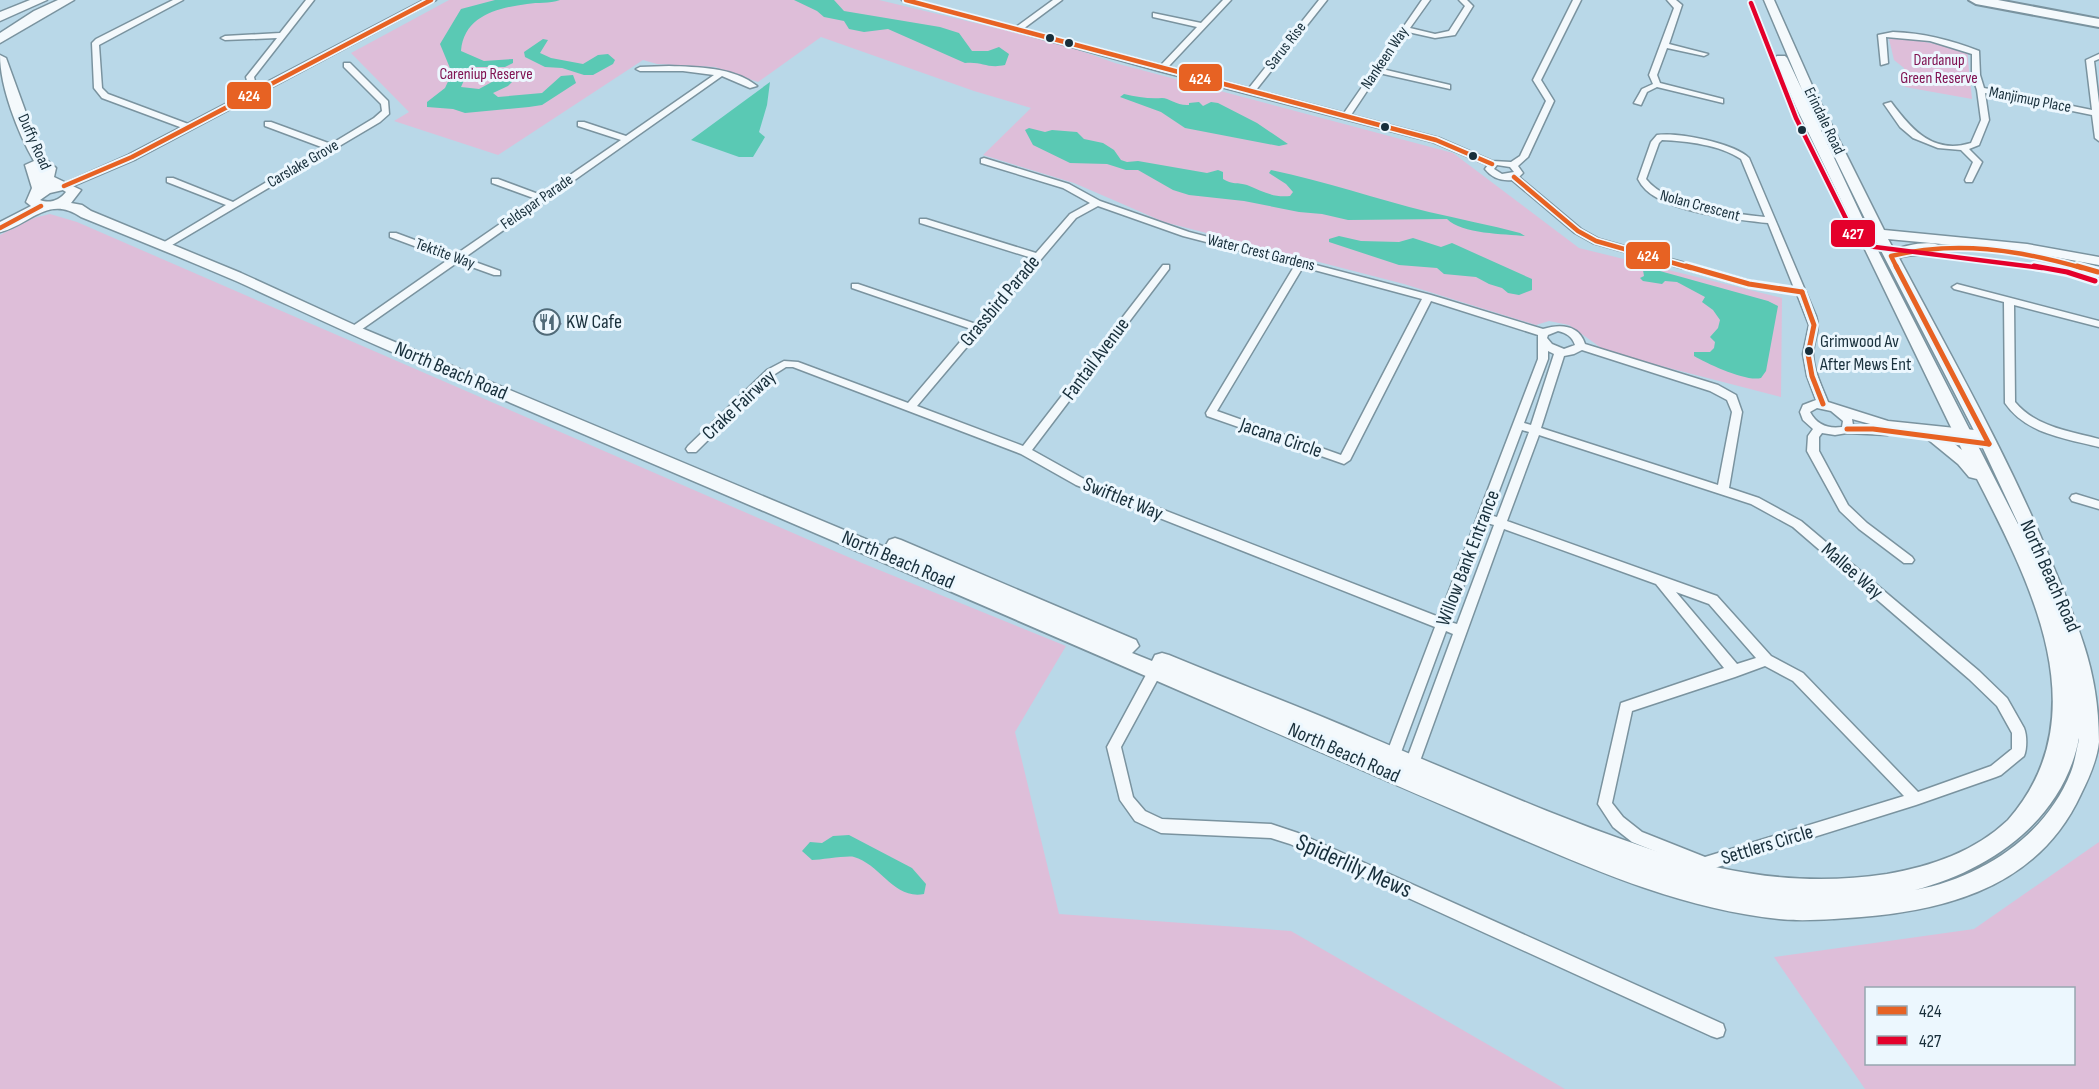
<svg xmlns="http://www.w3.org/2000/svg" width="2099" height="1089" font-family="'Sofia Sans Condensed',sans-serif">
<rect width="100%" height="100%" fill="#b9d8e8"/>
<g fill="#debed9" fill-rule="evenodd">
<path d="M449 0H879L1055 42 1115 63 1453 153 1579 248 1782 298 1781 397 1607 352 1569 325 1549 321 1536 325 1404 284 1164 222 1074 183 983 155 1031 108 974 91 821 37 758 82 715 67 657 64 643 60 498 155 394 121 409 112 351 53Z"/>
<path d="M1899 37 1967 50 1972 99 1905 87 1904 68 1894 60 1889 39Z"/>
<path d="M50 214 77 222 862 563 1066 646 1015 732 1059 914 1291 931 1565 1089H0V235L34 218Z"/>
<path d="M2099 842V1089H1865L1774 957 1974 929ZM1866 988H2074V1064H1866Z"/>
</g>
<g fill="#5ac9b4">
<path d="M495 0H560C549 4 538 2 527 4 497 8 464 16 461 51L484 61 513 59V63L505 67H470L461 87 479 89 503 76 516 78 508 86 493 93 498 97 542 93 561 76 573 75 576 83 542 105 529 107 465 113 453 109 427 107V102L445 88 452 73 440 44 461 9Z"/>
<path d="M794 0H834L844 11 940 27 959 33 972 51H988L999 47 1009 54 1005 65C987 69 982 61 965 63L888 29 864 32 849 29 844 21 824 17 817 11Z"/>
<path d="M543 39 548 40 540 53 551 58 583 64 598 55 608 54 615 60 613 64 593 75H584L562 68 545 67 525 57 524 52Z"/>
<path d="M770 82 767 105 759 132 765 137 753 157H739L691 140Z"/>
<path d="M1124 94C1137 97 1149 99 1162 98 1169 98 1177 106 1189 105V103L1199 102 1203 106 1211 102 1218 103 1257 123 1288 144 1279 146 1185 128 1161 112 1120 97Z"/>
<path d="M1029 128 1045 132 1052 130 1077 132 1084 139 1103 143 1114 150 1121 160 1127 162 1138 161 1207 173 1218 170 1223 172V179C1232 185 1238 182 1247 185 1262 191 1273 198 1290 196L1293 192 1286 184 1269 173 1271 170C1325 181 1376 199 1429 212 1459 219 1490 225 1520 233L1525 236C1504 234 1462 234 1447 219L1348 220 1322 214 1299 212 1244 201 1189 195 1173 190 1138 170H1126L1107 164 1070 163 1033 145 1025 130Z"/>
<path d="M1339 236 1361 241 1399 242 1413 238 1441 247 1452 243 1532 279V290L1519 295 1508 293 1502 288 1489 284 1476 277 1444 274 1437 268 1399 265 1329 242V239Z"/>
<path d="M1631 263 1768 301 1778 306 1766 371 1761 378C1746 382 1708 364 1694 356V352H1710L1714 348 1715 342 1710 337 1718 328 1720 320 1713 310 1702 302 1705 297 1677 282 1665 281 1662 284 1643 281 1640 278 1644 276 1643 270 1626 265Z"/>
<path d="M849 835 912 868 926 884 924 894C894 900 880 864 854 857 848 855 821 860 812 860L802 851 810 842 822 843 833 836Z"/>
</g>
<path fill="#8188a4" d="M551 313 562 324 544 333 532 321Z"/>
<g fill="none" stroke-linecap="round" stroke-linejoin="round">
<g stroke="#7a939f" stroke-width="3">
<g id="minor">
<path d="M173 0H183L99 45 102 88 108 94 191 125V129L188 130 102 98 94 88 92 43 96 39Z"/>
<path d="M306 0H314L254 77 256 85 263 89 259 91 249 88 246 77 277 38 225 40 221 38 225 36 280 33Z"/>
<path d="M902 0H914L1016 27 1053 0H1062L1023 29 1161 65 1197 27 1153 17V13L1201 23 1223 0H1231L1168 67 1249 88 1319 0H1327L1256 90 1344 113 1422 0H1430L1410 28 1435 34 1449 31 1465 6 1459 0H1467L1473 6 1455 35 1435 38 1408 32 1382 69 1450 85V89L1379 73 1351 115 1439 138 1492 161 1511 162 1520 156 1546 101 1533 80 1573 0H1581L1541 80 1554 101 1528 157 1518 166 1523 173 1519 177 1581 229 1599 239 1750 281 1794 288 1768 223C1737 220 1669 212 1646 190 1643 187 1640 183 1638 179L1651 142 1657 135C1678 132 1734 143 1749 158L1816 316C1821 331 1813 340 1813 355 1814 371 1822 387 1828 402L1888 421 1984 431 1990 435 1984 439 1891 429V434L1887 435 1847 433 1835 435 1822 433 1819 437V451L1848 505 1867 523 1912 557 1914 560 1912 563H1904L1859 529 1840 511 1807 451 1808 436 1813 429 1803 420 1800 412 1803 405 1816 400 1807 376 1803 354 1809 325 1797 294 1749 287 1593 243 1575 233 1512 180C1501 181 1492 178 1485 169L1488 165 1433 142 1159 71ZM1662 140C1687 141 1720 145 1741 159L1765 217C1731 213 1669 208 1646 179L1659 143ZM1497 165 1510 167 1514 172 1502 174 1494 169ZM1817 408 1831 411 1843 421 1842 427C1828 429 1817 425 1810 412ZM1852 419 1881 427 1853 425Z"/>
<path d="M1667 0H1676L1682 5 1669 44 1708 54 1704 56 1667 48 1657 75 1660 83 1723 99V103L1657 87 1647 92 1641 105 1634 103 1642 89 1653 84 1649 75 1674 8Z"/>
<path d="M1893 32C1923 33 1951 40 1979 51L1980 75 1984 88 2092 110 2086 60 2099 54V59L2094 61 2099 103V141L2095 138 2092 115 1985 93 1989 120 1979 145 1969 149 1982 162 1972 182H1966L1965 180 1973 162 1961 150 1938 148 1913 138 1900 127 1884 104 1891 102C1911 129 1933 155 1971 143L1981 120 1977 90 1972 75V54L1930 41 1886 37 1888 63 1881 65 1878 35Z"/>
<path d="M344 63H350L388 101 389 114 380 122 167 248H161V244L226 205 167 182V178H173L233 202 324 148 265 126V122H271L331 144 374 118 382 111 381 104 344 67Z"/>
<path d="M669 66C697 67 734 67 757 86L750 88 722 76 464 258 500 271V275H494L458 262 358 332H350V328L449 259 390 237V233H396L455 255 536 199 492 183V179H498L541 195 621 140 578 126V122H584L626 136 714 75 683 71H640L636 69 640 67Z"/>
<path d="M984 158 1069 184 1100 201 1189 232 1431 295 1543 329C1559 324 1579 324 1585 344L1718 385 1736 395 1742 412 1729 488 1759 498 1801 521 1979 671 2007 698 2024 728C2027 735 2027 749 2024 756L2001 775 1996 777 1916 805 1705 871 1632 842 1613 827 1598 804 1621 703 1724 668 1656 584 1504 529 1416 772 1414 776 1409 778 1404 776 1402 772 1453 634 1446 631 1397 763 1395 767 1390 769 1385 767 1383 763 1435 627 1076 485 1021 454 793 367H786L775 374 696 452H688L686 449 688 446 767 370 784 361 798 362 908 403 971 329 852 288V284H858L976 324 1032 258 920 223V219H926L1036 253 1070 214 1090 203 1063 188 981 163V159ZM1098 206 1183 236 1295 265 1206 413 1207 416 1344 464 1350 460 1431 301 1538 335V359L1439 617 1084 479 1032 450 1169 269V265H1163L1023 446 917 406 1076 218ZM1303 267 1422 299 1341 455 1217 411ZM1558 331C1566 333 1572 336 1575 345L1564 349 1552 344 1547 338 1548 335ZM1582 350 1710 391 1727 400 1732 412 1718 485 1541 428 1564 356 1574 354ZM1548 351 1554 354 1531 425 1524 423 1548 359ZM1522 430 1529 432 1497 517 1490 515ZM1539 435 1751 504 1793 527 1969 679 1997 706 2012 733V749L1991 766 1918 792 1803 673 1771 656 1717 596 1507 521ZM1487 523 1494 525 1457 624 1450 622ZM1676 592 1709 604 1756 658 1737 664ZM1765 666 1793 681 1904 796 1705 857 1642 832 1623 817 1612 803 1632 711 1735 677Z"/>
<path d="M1957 284 2099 321V327L2014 305 2015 402C2036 427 2069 431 2099 439V447C2065 438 2026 434 2005 403L2004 302 1954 289 1952 287Z"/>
<path d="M2076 494 2099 501V509L2072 501 2070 498 2072 495Z"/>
<path d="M1159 659 1164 660 1166 664 1121 747 1133 797 1145 811 1162 819 1271 824 1298 833 1723 1024 1725 1030 1723 1036 1717 1038 1711 1036 1290 844 1271 838 1161 833 1135 821 1120 800 1107 747 1154 660Z"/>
</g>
</g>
<g stroke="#7a939f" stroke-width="3">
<path id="tertiary" d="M424 0H436L136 159 68 188 64 189 58 186 128 155Z"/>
</g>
<g stroke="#7a939f" stroke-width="3">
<path id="secondary" d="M1764 0H1774L1815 92 1884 230 2027 244 2099 257V265L2027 252 1888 239 1894 250C1906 245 1934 239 1943 248 1933 257 1912 253 1899 258 1951 356 2007 454 2049 556 2076 622 2099 667 2099 742 2097 760 2089 778 2081 794 2035 894 1933 914 1834 919 1815 920 1798 921 1779 919 1675 908 1583 865 1489 825 1390 783 1292 740 1194 697 930 582 666 469 401 356 345 332 291 306 236 281 185 259 133 238 81 217 48 194 30 225 0 232V222L31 206 26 202 32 188 25 165 34 161C18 133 0 87 0 55L6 58 38 146 44 158 56 168 54 177 81 190 71 203 82 205 91 211 241 273 359 327 887 548 886 545 889 540 895 538 901 540 1136 640 1139 646 1132 653 1152 661 1155 655 1162 653 1169 655C1236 683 1304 708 1370 737 1429 762 1488 787 1547 811 1661 856 1763 893 1887 874 1932 866 1974 852 2008 820 2099 716 2032 586 1977 479L1969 477 1958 464 1925 437 1927 433C1940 429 1952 442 1962 450L1797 109 1775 58 1777 56H1785L1787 58 1868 230 1870 229 1803 92ZM63 190 66 192C60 200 50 204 40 200L50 193ZM1871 237H1874L1981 444 2024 536ZM2079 738V740C2076 751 2075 762 2071 772 2046 836 1981 878 1915 890 1991 870 2063 820 2079 738Z"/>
</g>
<g stroke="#7a939f" stroke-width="3">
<g id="trunk">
<path d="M30 0H47L0 21V12Z"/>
<path d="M58 0H74L0 43V33L34 11Z"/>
</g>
</g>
<g stroke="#7a939f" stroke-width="4">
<path id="motorway" d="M1969 0H1998L2099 19V27L1976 4Z"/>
</g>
<use href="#minor" fill="#f4f9fc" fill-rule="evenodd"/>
<use href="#tertiary" fill="#f4f9fc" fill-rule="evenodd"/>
<use href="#secondary" fill="#f4f9fc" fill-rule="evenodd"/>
<use href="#trunk" fill="#f4f9fc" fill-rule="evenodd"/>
<use href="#motorway" fill="#f4f9fc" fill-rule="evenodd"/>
<g stroke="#ecf7fe" stroke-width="8">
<g id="bus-1-far1">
<path d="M906 0 1436 140 1492 164"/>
<path d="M1514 177 1578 231 1596 241 1691 268"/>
<path d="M64 186 132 157 431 0"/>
<path d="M0 228 41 206"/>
<path d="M1897 268 1891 256C1956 240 2019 250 2082 268"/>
</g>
</g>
<g stroke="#ecf7fe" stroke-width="10">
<g id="bus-1">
<path d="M1686 266 1749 284 1802 292"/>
<path d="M1896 266 1989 444"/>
<path d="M2077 266 2098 272"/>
<path d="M1802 292 1814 325 1808 354 1812 376 1823 404"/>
<path d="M1847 429H1873L1989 444"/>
</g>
</g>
<g stroke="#ecf7fe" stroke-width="8">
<path id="bus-2-far1" d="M1751 3 1796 118 1859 245 2042 268"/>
</g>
<g stroke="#ecf7fe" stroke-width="10">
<path id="bus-2" d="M2034 266 2067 272 2095 281"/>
</g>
<use href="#bus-1-far1" stroke="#e76223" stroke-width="4.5"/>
<use href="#bus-1" stroke="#e76223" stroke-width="5"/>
<use href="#bus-2-far1" stroke="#e4002b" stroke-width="4.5"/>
<use href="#bus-2" stroke="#e4002b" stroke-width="5"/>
</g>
<defs>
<g id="restaurant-ring" transform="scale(1.35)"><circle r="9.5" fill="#ecf7fe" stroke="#506a78" stroke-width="1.5"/><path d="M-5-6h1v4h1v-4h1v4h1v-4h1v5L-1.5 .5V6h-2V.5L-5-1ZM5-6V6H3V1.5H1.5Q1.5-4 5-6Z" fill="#506a78"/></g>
</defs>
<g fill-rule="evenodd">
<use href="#restaurant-ring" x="547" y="322"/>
</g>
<g fill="#182f3b" stroke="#ecf7fe" stroke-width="2">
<circle cx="1050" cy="38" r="5"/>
<circle cx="1069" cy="43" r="5"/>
<circle cx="1385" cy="127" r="5"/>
<circle cx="1802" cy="130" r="5"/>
<circle cx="1473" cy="156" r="5"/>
<circle cx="1809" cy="351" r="5"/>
</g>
<g text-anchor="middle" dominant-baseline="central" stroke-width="6" stroke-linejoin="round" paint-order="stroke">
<g font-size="16" fill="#182f3b" stroke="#ecf7fe">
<text transform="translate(1286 46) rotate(-52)">Sarus Rise</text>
<text transform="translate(1385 58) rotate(-56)">Nankeen Way</text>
<text transform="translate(2030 100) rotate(11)">Manjimup Place</text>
<text transform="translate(1824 121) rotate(64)">Erindale Road</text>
<text transform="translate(34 142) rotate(66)">Duffy Road</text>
<text transform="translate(303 164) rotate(-30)">Carslake Grove</text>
<text transform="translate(537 202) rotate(-35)">Feldspar Parade</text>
<text transform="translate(1700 206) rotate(15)">Nolan Crescent</text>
<text transform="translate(1261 253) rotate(14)">Water Crest Gardens</text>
<text transform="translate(445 254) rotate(20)">Tektite Way</text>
</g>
<g font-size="16" fill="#811352" stroke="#ecf7fe">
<text x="1939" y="60">Dardanup<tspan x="1939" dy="18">Green Reserve</tspan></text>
<text x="486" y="74">Careniup Reserve</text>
</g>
<g font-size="18" fill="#182f3b" stroke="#ecf7fe" text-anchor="start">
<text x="1820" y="341">Grimwood Av<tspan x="1820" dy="23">After Mews Ent</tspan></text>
</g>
<g font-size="20" fill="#182f3b" stroke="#ecf7fe">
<text transform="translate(1000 301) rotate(-50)">Grassbird Parade</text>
<text transform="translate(1096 359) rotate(-53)">Fantail Avenue</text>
<text transform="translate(451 371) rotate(23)">North Beach Road</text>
<text transform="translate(739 405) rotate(-43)">Crake Fairway</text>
<text transform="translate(1281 438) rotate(19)">Jacana Circle</text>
<text transform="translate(1123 499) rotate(22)">Swiftlet Way</text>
<text transform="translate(1468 558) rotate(-69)">Willow Bank Entrance</text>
<text transform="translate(898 560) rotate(23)">North Beach Road</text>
<text transform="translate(1852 571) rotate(41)">Mallee Way</text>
<text transform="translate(2050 576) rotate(66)">North Beach Road</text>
<text transform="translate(1344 753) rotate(24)">North Beach Road</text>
<text transform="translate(1767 845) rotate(-17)">Settlers Circle</text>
</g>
<g font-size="20" fill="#182f3b" stroke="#ecf7fe" text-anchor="start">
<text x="566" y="322">KW Cafe</text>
</g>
<g font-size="24" fill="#182f3b" stroke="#ecf7fe">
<text transform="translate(1354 866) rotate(24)">Spiderlily Mews</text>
</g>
</g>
<g stroke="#ecf7fe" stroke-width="2">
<rect x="1178" y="63" width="45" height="29" rx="6" fill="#e76223"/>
<rect x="226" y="81" width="46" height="29" rx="6" fill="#e76223"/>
<rect x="1830" y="219" width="46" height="29" rx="6" fill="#e4002b"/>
<rect x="1625" y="241" width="46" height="29" rx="6" fill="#e76223"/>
</g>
<g font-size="16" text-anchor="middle" font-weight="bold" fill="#fff">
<text x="1200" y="84">424</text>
<text x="249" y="101">424</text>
<text x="1853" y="239">427</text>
<text x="1648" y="261">424</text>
</g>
<rect x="1865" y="987" width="210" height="78" fill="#ecf7fe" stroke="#97a7b0" stroke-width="1.5"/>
<rect x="1877" y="1006" width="30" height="9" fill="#e76223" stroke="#97a7b0" stroke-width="1.5"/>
<text x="1919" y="1017" font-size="18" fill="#182f3b">424</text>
<rect x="1877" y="1036" width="30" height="9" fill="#e4002b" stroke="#97a7b0" stroke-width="1.5"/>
<text x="1919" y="1047" font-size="18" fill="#182f3b">427</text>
</svg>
